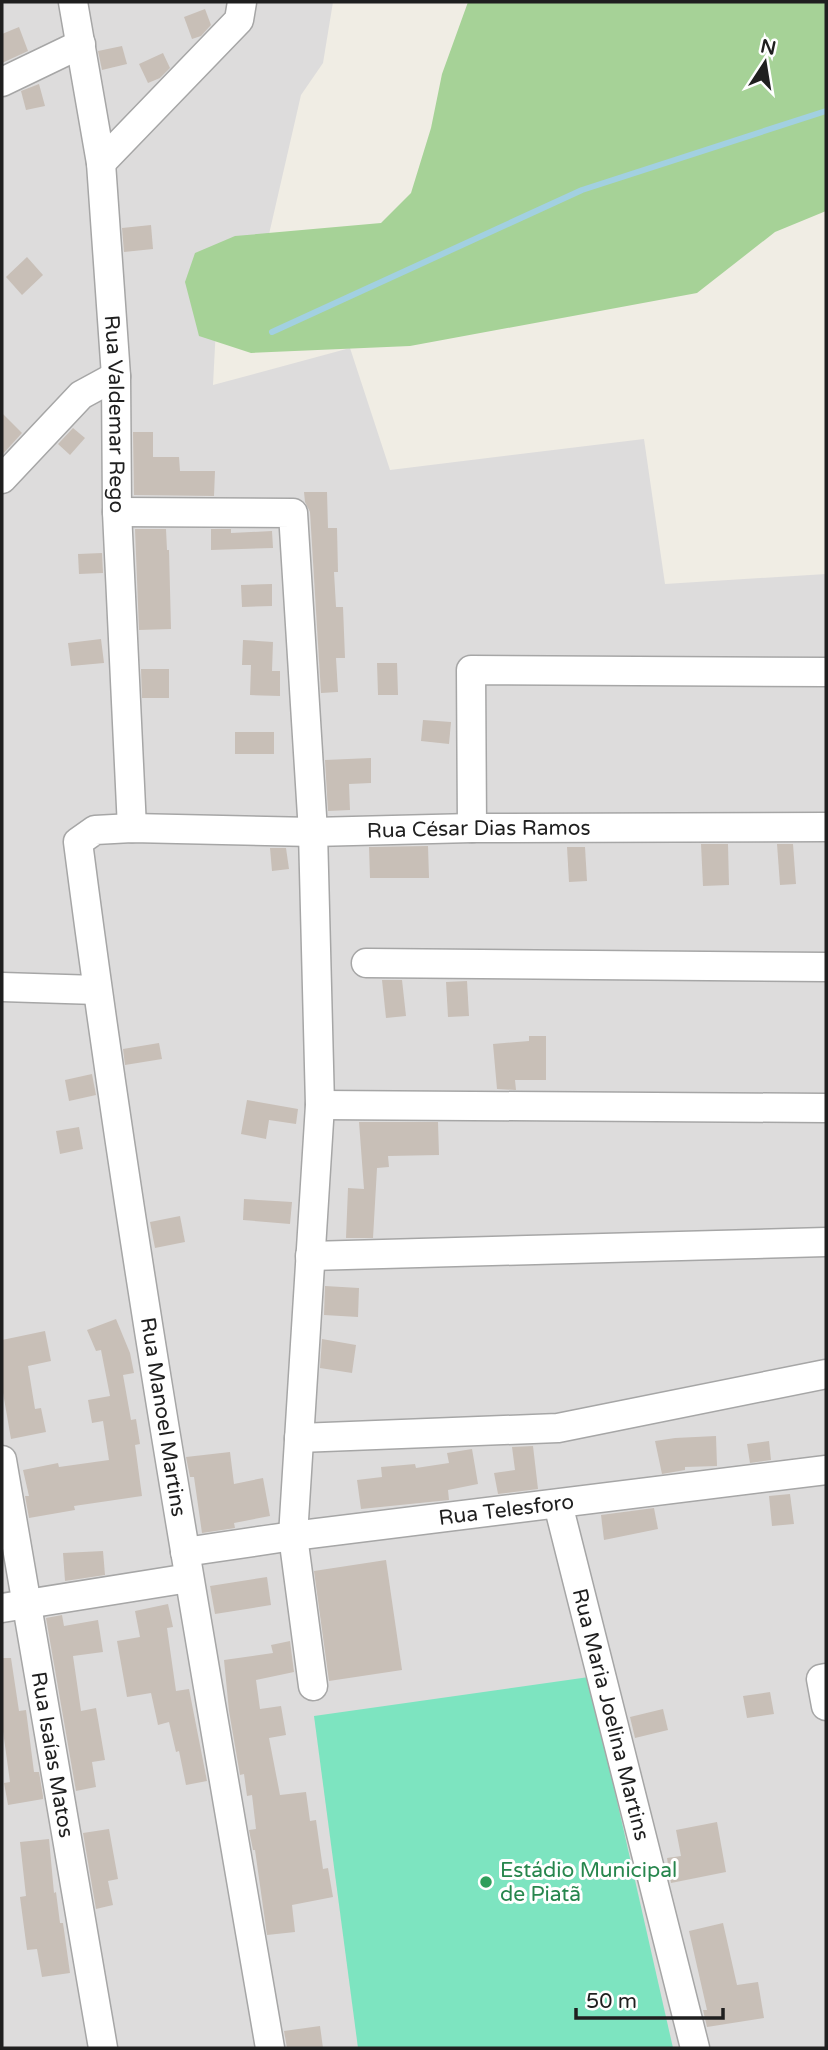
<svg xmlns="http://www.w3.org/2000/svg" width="828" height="2050" font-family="'Varela Round',sans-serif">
<rect width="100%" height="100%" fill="#f0ede4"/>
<path fill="#dddcdc" d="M2 2H333L323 63 301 95 264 256 218 289 213 385 350 348 390 470 644 439 665 584 826 574V2048H2Z"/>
<path fill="#a6d297" d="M468 2H826V211L775 232 697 293 410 346 251 353 199 336 185 282 195 253 235 236 381 223 411 193 431 128 442 74Z"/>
<path fill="#7de4c0" d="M589 1677 673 2048H358L314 1716Z"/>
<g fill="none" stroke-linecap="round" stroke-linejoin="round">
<path stroke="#a2d0e1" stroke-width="6" d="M272 332 582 190 826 111"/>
</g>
<g fill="#c8bfb7">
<path d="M205 9 211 25 201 36 192 39 184 17Z"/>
<path d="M19 27 28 51 2 63V34Z"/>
<path d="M122 46 127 64 102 70 98 51Z"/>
<path d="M163 53 170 68 160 78 148 83 139 64Z"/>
<path d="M39 84 45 106 26 110 21 91Z"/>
<path d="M151 225 153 249 124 252 122 228Z"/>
<path d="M27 257 43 275 22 295 6 277Z"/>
<path d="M2 413 22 433 2 455Z"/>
<path d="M73 428 85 438 70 455 58 444Z"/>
<path d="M133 432H153V457H179L180 471H215L214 496 134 495Z"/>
<path d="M304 492H327L328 528H337L338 572H334L336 607H343L345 658H336L338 692 321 693 310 512 305 502Z"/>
<path d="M135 529H166L167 550H169L171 629 139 630Z"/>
<path d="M211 529H231V533L272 531 273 548 211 550Z"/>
<path d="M102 553 103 573 79 574 78 554Z"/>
<path d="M272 584V606L242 607 241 585Z"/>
<path d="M101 639 104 663 71 666 68 643Z"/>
<path d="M243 640 273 642 272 671H280V696L250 695 251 665H242Z"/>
<path d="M377 663H397L398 695H378Z"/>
<path d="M141 669H169V698H142Z"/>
<path d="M423 720 451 722 449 744 421 741Z"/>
<rect x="235" y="732" width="39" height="22"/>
<path d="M371 758V783L349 784 350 810 328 811 325 760Z"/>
<path d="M701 844H728L729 885 703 886Z"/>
<path d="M777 844H793L796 884 780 885Z"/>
<path d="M428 846 429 878H370L369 847Z"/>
<path d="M567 847H585L587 881 569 882Z"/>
<path d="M270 848H286L289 869 272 871Z"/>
<path d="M382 980H402L406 1016 386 1018Z"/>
<path d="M467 981 469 1016 448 1017 446 982Z"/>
<path d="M529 1036H546V1080H515L516 1090 497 1089 493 1044 529 1041Z"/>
<path d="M159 1043 162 1059 125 1065 123 1049Z"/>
<path d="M92 1074 96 1095 69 1101 65 1080Z"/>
<path d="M247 1100 298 1109 296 1124 269 1120 266 1139 241 1134Z"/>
<path d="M359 1122H438L439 1155 388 1156 389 1167 377 1168 373 1238H346L348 1188 364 1189Z"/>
<path d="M79 1127 83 1149 60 1154 56 1131Z"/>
<path d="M244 1199 292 1202 290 1224 243 1220Z"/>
<path d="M180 1216 185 1242 155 1248 150 1222Z"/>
<path d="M325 1286 359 1288 358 1317 324 1315Z"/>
<path d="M116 1319 130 1353 134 1373 123 1375 131 1420 136 1419 140 1444 135 1445 142 1496 74 1506 75 1510 29 1518 25 1496H29L23 1470 58 1463 59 1467 109 1460 103 1421 92 1423 88 1400 110 1396 101 1350 96 1351 87 1330Z"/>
<path d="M45 1331 51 1361 28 1366 35 1409 41 1408 46 1432 11 1439 2 1387V1340Z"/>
<path d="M322 1339 356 1345 352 1373 320 1368Z"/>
<path d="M716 1436 717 1466 685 1467V1470L662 1474 655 1441 675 1438Z"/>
<path d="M769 1441 771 1460 750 1463 747 1444Z"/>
<path d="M533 1446 538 1489 498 1494 494 1473 515 1470 512 1447Z"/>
<path d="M472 1449 478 1484 448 1490 449 1500 361 1509 357 1480 382 1477 381 1467 415 1464 416 1468 449 1463 447 1453Z"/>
<path d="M230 1452 234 1484 263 1478 270 1516 234 1523 235 1528 202 1533 194 1477H190L186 1457Z"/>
<path d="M790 1494 794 1524 772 1526 769 1496Z"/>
<path d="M654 1508 658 1529 604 1540 601 1515Z"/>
<path d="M103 1551 105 1575 65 1581 63 1553Z"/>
<path d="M386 1560 402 1670 329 1681 314 1571Z"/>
<path d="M267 1577 271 1605 215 1614 210 1586Z"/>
<path d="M168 1604 173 1627 167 1628 176 1691 189 1689 207 1781 186 1785 179 1751 176 1752 169 1722 158 1725 151 1693 127 1697 117 1641 140 1637 135 1611Z"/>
<path d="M62 1615 64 1626 98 1620 103 1652 73 1656 81 1711 96 1708 105 1760 92 1762 96 1787 76 1791 46 1618Z"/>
<path d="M290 1641 294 1672 256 1680 260 1709 281 1706 286 1735 269 1738 280 1795 306 1792 310 1821 316 1820 323 1869 328 1868 333 1897 292 1905 295 1932 267 1935 255 1850H253L249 1830 256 1829 252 1795 247 1796 244 1774 240 1775 229 1711 224 1660 273 1653 271 1645Z"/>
<path d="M2 1658H11L19 1711 26 1710 34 1772H39L43 1796V1799L8 1805 4 1783 10 1782 2 1724Z"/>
<path d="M770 1692 774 1714 747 1718 743 1696Z"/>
<path d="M663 1709 668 1730 635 1738 630 1717Z"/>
<path d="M717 1822 726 1872 671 1883 667 1858 681 1856 676 1830Z"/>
<path d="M109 1829 118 1879 108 1881 113 1905 96 1909 83 1833Z"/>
<path d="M49 1839 54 1893 56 1892 60 1923H63L70 1973 42 1977 37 1949 27 1950 20 1897 26 1896 20 1842Z"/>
<path d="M723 1923 737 1985 758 1982 764 2018 707 2027 703 2010H707L689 1931Z"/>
<path d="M320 2026 323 2048H287L284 2031Z"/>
</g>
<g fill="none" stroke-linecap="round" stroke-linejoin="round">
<g stroke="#a6a6a6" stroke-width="31">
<g id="minor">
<path id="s1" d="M73 2 101 163 116 376 117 512 132 828"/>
<path d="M2 82 81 44"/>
<path d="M101 163 239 20 242 2"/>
<path d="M2 479 81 395 116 376"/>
<path d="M117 512 293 513 313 832 320 1105 293 1536 313 1686"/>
<path d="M472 828 471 670 826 672"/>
<path d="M366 963 826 967"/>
<path d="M2 987 97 990"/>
<path d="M320 1105 826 1108"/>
<path d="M310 1256 826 1242"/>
<path d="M299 1438 558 1428 826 1374"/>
<path id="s2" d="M2 1460 103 2048"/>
<path id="s3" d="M558 1504 695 2048"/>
<path id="s4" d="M185 1552 293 1536 826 1470"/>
<path d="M2 1608 189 1578"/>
<path d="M826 1678 821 1679 826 1706"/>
<path id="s5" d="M270 2048C201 1647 130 1246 78 842L95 830 132 828 313 832 472 828 826 827"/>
</g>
</g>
<use href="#minor" stroke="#fff" stroke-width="28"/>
</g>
<circle fill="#2e9e5b" stroke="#fff" stroke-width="2.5" cx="486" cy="1882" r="7"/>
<g text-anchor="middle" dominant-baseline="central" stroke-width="6" stroke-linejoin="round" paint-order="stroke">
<g font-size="21" fill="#1f1f1f" stroke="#fff">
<text stroke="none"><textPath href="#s1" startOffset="415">Rua Valdemar Rego</textPath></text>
<text stroke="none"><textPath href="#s5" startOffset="1626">Rua César Dias Ramos</textPath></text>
<text transform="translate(163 1417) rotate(81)">Rua Manoel Martins</text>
<text stroke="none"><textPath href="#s4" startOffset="324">Rua Telesforo</textPath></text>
<text stroke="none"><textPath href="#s3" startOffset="217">Rua Maria Joelina Martins</textPath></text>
<text stroke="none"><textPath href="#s2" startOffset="299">Rua Isaías Matos</textPath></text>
</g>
<g font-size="21" fill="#27864d" stroke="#fff" text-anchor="start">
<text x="500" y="1870">Estádio Municipal<tspan x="500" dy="24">de Piatã</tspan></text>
</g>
</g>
<rect width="828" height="2050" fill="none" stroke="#1f1f1f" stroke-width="7"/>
<g transform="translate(765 63) rotate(12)" stroke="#ffffff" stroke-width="5" paint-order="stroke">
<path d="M0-5L12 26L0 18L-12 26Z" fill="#1f1f1f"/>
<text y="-10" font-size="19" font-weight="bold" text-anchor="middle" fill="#1f1f1f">N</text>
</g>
<path d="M576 2008v10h147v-10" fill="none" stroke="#1f1f1f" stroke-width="3.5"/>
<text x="586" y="2008" font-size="21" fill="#1f1f1f" stroke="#ffffff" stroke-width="5" paint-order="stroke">50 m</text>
</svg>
